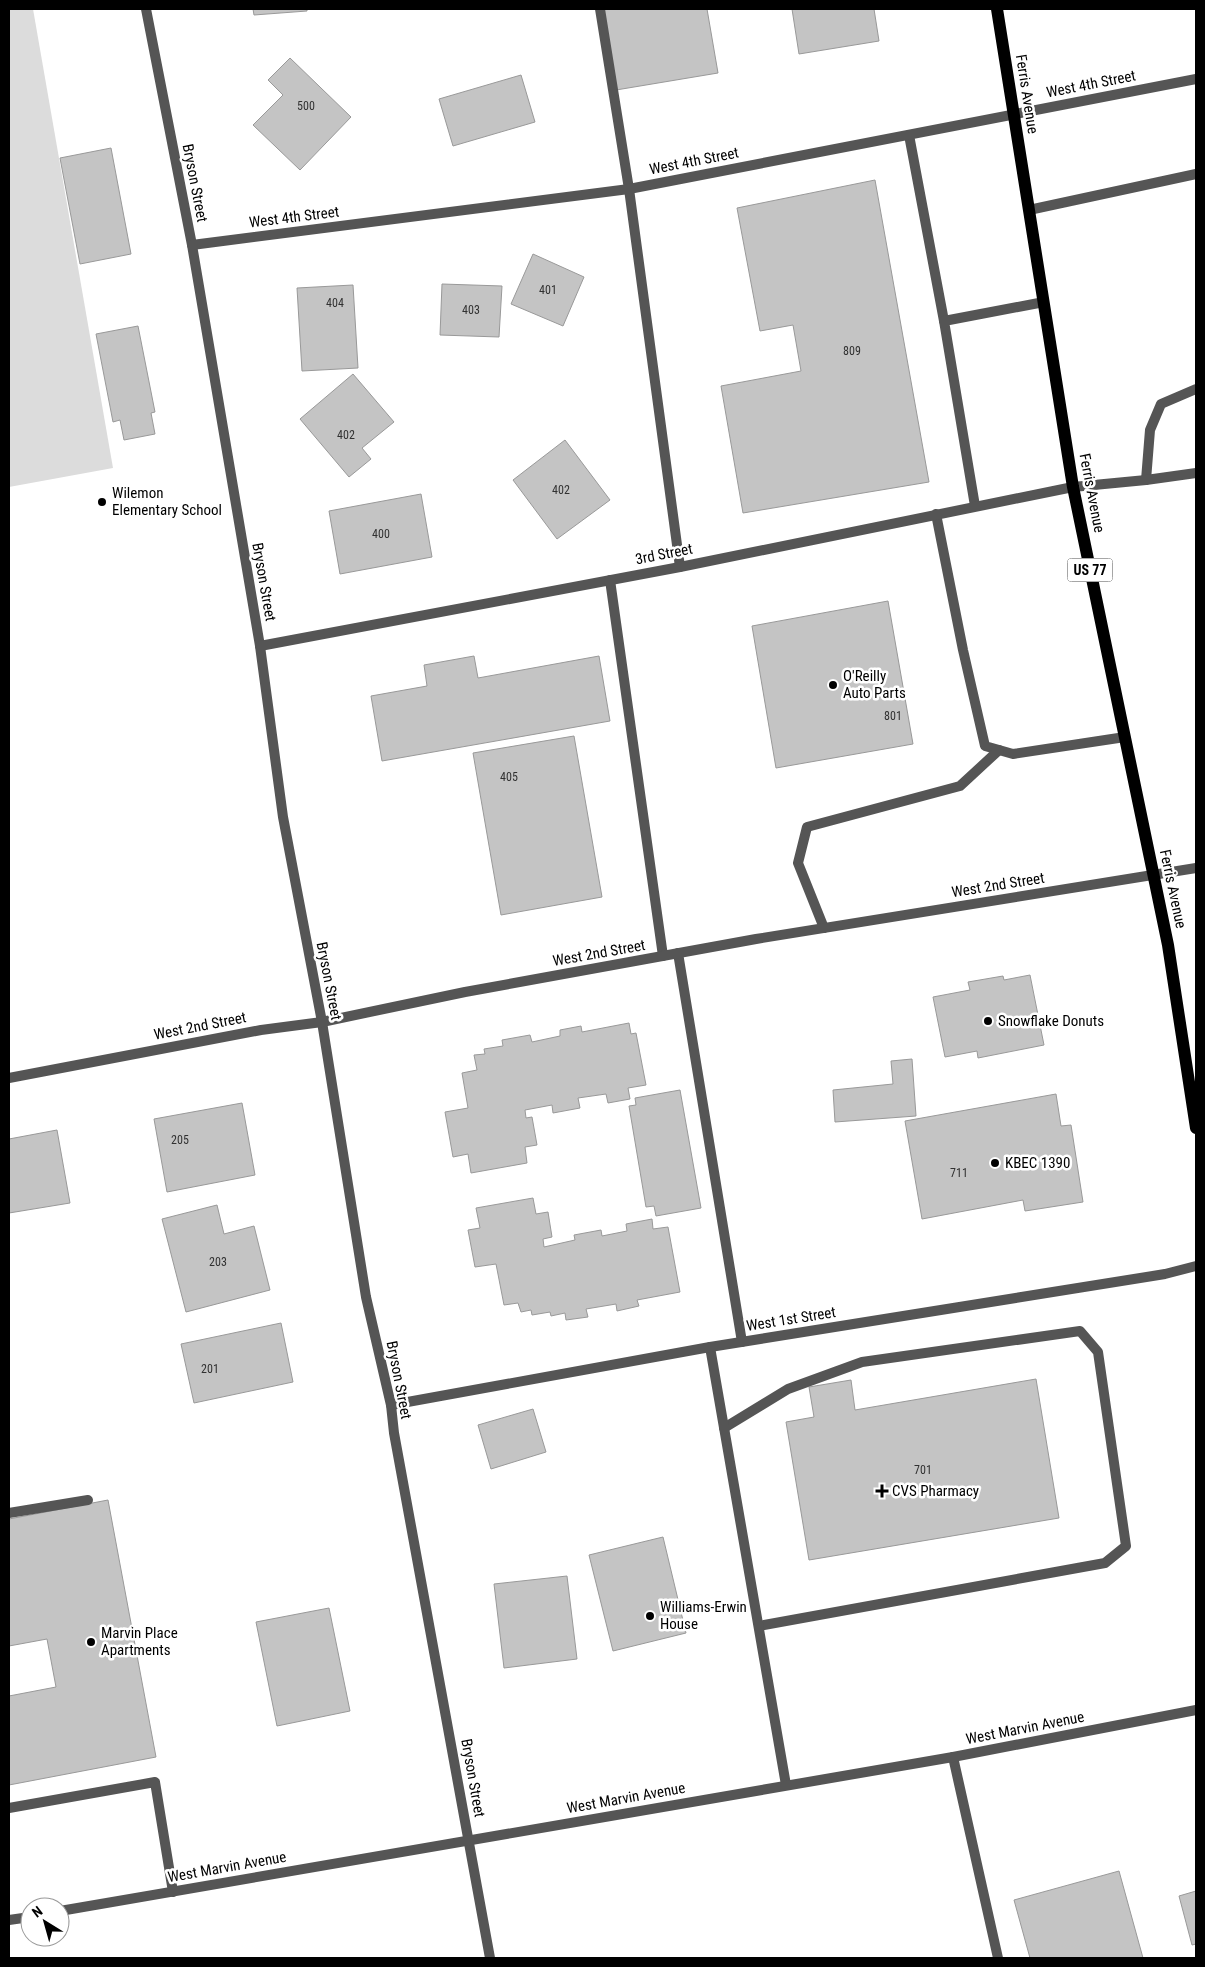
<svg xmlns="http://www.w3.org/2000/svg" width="1205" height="1967" font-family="'Roboto Condensed',sans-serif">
<rect width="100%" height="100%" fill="#fff"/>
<path fill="#dcdcdc" d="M9 9H33L113 468 9 487Z"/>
<g fill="#c4c4c4" stroke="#999">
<path d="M253 9H307V11L254 15Z"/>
<path d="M602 9H707L718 73 616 90Z"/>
<path d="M792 9H874L879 41 799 54Z"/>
<path d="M290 58 351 117 300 170 253 125 283 95 268 80Z"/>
<path d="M521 75 535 122 453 146 439 99Z"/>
<path d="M111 148 131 254 80 264 60 158Z"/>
<path d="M875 180 929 482 743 513 721 386 801 371 793 325 760 331 737 208Z"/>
<path d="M533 254 584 277 563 326 511 304Z"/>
<path d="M442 284 502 286 499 337 440 335Z"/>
<path d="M353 285 358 368 302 371 297 288Z"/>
<path d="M138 326 155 412 151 413 155 434 124 440 120 420 113 422 96 334Z"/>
<path d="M353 374 394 422 362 448 371 459 349 477 300 419Z"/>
<path d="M565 440 610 500 557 539 513 480Z"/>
<path d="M421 494 432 557 340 574 329 511Z"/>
<path d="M888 601 913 744 776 768 752 626Z"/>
<path d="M474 656 478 678 599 656 610 721 382 761 371 696 427 686 424 665Z"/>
<path d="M574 736 602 897 501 915 473 753Z"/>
<path d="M1030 975 1044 1045 978 1058 977 1051 945 1057 933 997 970 990 968 982 1003 976 1004 980Z"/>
<path d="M629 1023 631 1034 636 1033 646 1085 628 1088 630 1099 608 1103 606 1094 578 1098 580 1108 553 1113 552 1105 525 1110 526 1118 532 1117 537 1145 525 1147 527 1163 471 1173 468 1154 453 1157 445 1112 468 1108 462 1073 477 1070 474 1055 485 1054 484 1049 503 1046 502 1040 530 1035 532 1042 560 1036V1030L581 1026 582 1032Z"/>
<path d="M912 1059 916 1116 835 1122 833 1090 893 1084 891 1061Z"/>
<path d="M680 1090 701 1208 656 1216 654 1206 646 1207 629 1106 636 1105 635 1098Z"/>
<path d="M1056 1094 1061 1126 1071 1125 1083 1202 1025 1211 1023 1200 922 1219 905 1121Z"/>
<path d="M242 1103 255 1175 167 1192 154 1119Z"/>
<path d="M57 1130 70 1203 9 1213V1139Z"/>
<path d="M533 1198 536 1214 548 1212 552 1237 543 1239 544 1247 575 1240 574 1235 601 1230 602 1236 627 1231 626 1224 652 1219 653 1229 668 1227 680 1292 637 1300 639 1306 617 1311 616 1304 586 1309 588 1317 566 1320 565 1313 551 1316 550 1312 532 1315 531 1310 521 1312 518 1303 504 1305 496 1264 475 1267 468 1230 480 1228 476 1208Z"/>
<path d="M217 1205 224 1234 254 1226 270 1290 186 1312 162 1219Z"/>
<path d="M281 1323 293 1382 194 1403 181 1344Z"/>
<path d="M1036 1379 1059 1518 809 1560 786 1422 814 1417 809 1387 851 1380 855 1410Z"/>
<path d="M533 1409 546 1452 491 1469 478 1425Z"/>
<path d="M108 1500 156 1757 9 1785V1696L56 1687 47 1639 9 1646V1519Z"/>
<path d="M663 1537 686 1633 613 1651 589 1555Z"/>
<path d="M567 1576 577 1659 504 1668 494 1584Z"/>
<path d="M329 1608 350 1711 277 1726 256 1622Z"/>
<path d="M1119 1871 1143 1958H1030L1014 1900Z"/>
<path d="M1196 1891V1944L1192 1945 1179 1896Z"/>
</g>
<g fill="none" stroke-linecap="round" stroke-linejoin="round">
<g stroke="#555" stroke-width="10">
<path d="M909 135 944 321"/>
<path d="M1029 210 1196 174"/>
<path d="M1146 480 1150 430 1161 404 1196 389"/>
<path d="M1073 487 1146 480 1196 473"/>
<path d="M975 506 944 321 1044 302"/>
<path d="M936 514 963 650 985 746 1013 754 1125 737"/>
<path d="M610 580 663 956"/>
<path d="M824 928 798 863 807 827 960 786 999 750"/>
<path d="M678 953 742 1342"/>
<path d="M724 1428 788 1389 862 1362 1080 1331 1098 1352 1126 1546 1105 1563 759 1626"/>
<path d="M9 1513 88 1500"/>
<path d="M953 1757 998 1958"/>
<path d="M9 1808 155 1782 173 1892"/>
</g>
<g stroke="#555" stroke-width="10">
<path d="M146 9 192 245 260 646 283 817 322 1022 366 1297 391 1405 394 1433 490 1958"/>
<path d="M600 9 629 189 680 567"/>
<path d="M192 245 629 189 1196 79"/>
<path d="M260 646 680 567 1073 487"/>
<path d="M9 1078 261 1030 322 1022 465 992 756 939 1196 868"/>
<path d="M710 1347 786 1785"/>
<path d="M391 1405 710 1347 1165 1274 1196 1266"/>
</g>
<g stroke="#555" stroke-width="10">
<path d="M60 1911 953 1757 1196 1710"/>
<path d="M9 1920 30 1917"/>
</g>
<path stroke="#000" stroke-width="12" d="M997 9 1073 487 1168 945 1196 1128"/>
</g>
<g fill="#000" stroke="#fff" stroke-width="2">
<circle cx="102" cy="502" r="5"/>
<circle cx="833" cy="685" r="5"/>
<circle cx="988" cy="1021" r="5"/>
<circle cx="995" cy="1163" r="5"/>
<path d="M879.5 1483.5h5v5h5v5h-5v5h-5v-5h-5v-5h5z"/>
<circle cx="650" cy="1616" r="5"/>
<circle cx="91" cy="1642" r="5"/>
</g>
<g text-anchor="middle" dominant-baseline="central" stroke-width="5" stroke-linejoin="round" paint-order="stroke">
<g font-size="12" fill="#313131">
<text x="306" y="106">500</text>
<text x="548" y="290">401</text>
<text x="335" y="303">404</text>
<text x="471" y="310">403</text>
<text x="852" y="351">809</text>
<text x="346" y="435">402</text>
<text x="561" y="490">402</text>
<text x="381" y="534">400</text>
<text x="893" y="716">801</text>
<text x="509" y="777">405</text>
<text x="180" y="1140">205</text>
<text x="959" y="1173">711</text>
<text x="218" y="1262">203</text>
<text x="210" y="1369">201</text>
<text x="923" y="1470">701</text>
</g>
<rect fill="#fff" stroke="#4c4c4c" stroke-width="1" x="1067.5" y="558.5" width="45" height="23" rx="4"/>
<g font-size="14" font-weight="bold" fill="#000">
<text x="1090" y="570">US 77</text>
</g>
<g font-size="15" fill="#000" stroke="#fff">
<text transform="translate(1091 84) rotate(-11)">West 4th Street</text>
<text transform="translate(1027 94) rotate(81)">Ferris Avenue</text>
<text transform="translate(694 161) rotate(-11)">West 4th Street</text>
<text transform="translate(195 183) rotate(79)">Bryson Street</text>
<text transform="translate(294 217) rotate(-7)">West 4th Street</text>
<text transform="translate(1092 493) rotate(79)">Ferris Avenue</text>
<text transform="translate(664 554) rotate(-11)">3rd Street</text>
<text transform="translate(264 582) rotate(80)">Bryson Street</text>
<text transform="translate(998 885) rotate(-9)">West 2nd Street</text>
<text transform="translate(1173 889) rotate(78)">Ferris Avenue</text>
<text transform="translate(599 953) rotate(-10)">West 2nd Street</text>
<text transform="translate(329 981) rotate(79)">Bryson Street</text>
<text transform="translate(200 1026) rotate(-11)">West 2nd Street</text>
<text transform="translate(791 1319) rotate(-9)">West 1st Street</text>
<text transform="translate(399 1380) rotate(79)">Bryson Street</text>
<text transform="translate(1025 1728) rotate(-11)">West Marvin Avenue</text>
<text transform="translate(473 1778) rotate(80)">Bryson Street</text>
<text transform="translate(626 1798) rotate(-10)">West Marvin Avenue</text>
<text transform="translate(227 1867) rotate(-10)">West Marvin Avenue</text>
</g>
<g font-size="15" fill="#000" stroke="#fff" text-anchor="start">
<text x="112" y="493">Wilemon<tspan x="112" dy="17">Elementary School</tspan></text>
<text x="843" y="676">O'Reilly<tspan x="843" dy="17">Auto Parts</tspan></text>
<text x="998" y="1021">Snowflake Donuts</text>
<text x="1005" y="1163">KBEC 1390</text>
<text x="892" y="1491">CVS Pharmacy</text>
<text x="660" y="1607">Williams-Erwin<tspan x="660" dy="17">House</tspan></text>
<text x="101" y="1633">Marvin Place<tspan x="101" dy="17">Apartments</tspan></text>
</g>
</g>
<rect width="1205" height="1967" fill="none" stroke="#000000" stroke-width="20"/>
<g transform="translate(45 1922) rotate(323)"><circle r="24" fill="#ffffff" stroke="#999999"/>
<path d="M0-4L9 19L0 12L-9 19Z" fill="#000000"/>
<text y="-8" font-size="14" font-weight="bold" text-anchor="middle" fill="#000000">N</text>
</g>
</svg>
